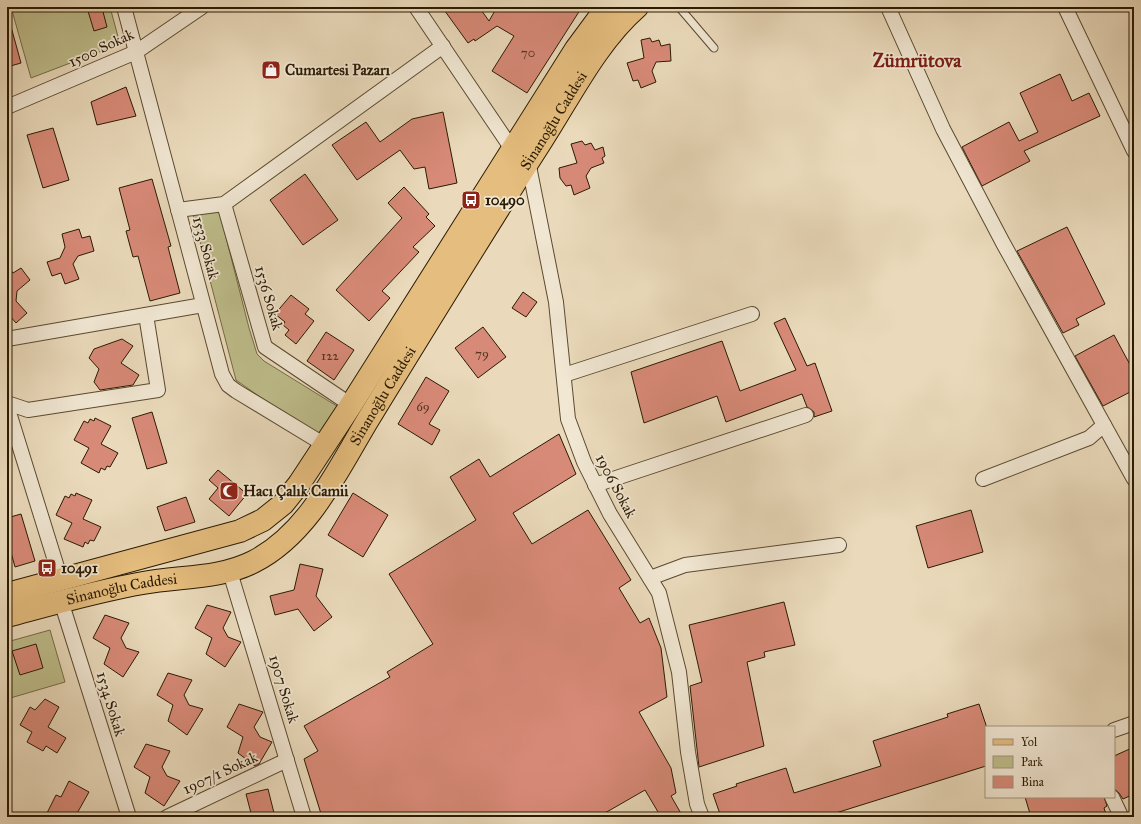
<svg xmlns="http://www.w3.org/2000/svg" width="1141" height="824" font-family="'IM FELL Great Primer',serif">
<rect width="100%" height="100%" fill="#eadabb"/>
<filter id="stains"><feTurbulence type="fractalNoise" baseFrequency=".005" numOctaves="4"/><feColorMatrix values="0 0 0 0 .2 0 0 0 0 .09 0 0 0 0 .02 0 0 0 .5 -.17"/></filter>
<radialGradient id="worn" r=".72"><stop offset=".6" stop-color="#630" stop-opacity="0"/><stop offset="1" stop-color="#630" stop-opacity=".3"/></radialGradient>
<g fill="#bebd8b" stroke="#746c46">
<path d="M11 7H110L120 44 31 78Z"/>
<path d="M219 210 249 328 257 354 264 361 340 408 323 436 277 409 236 380 193 215Z"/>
<path d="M50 630 65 682 7 699V642Z"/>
</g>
<g fill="#d88a78" stroke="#2a1a02">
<path d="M442 7H479L489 21 497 7H582L527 93 492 71 514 36 497 26 475 41 474 39 468 43Z"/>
<path d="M102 8 107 27 94 31 88 11Z"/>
<path d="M7 23H10L21 63 7 67Z"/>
<path d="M650 38 652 42 659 40 661 46 670 44 671 61 656 62 652 71 656 82 641 88 638 80 633 81 627 63 644 58 641 40Z"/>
<path d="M1060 74 1072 101 1089 93 1100 116 1024 151 1030 161 982 186 962 147 1009 122 1019 141 1038 132 1020 93Z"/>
<path d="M126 87 136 116 97 125 91 102Z"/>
<path d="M443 112 457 183 429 189 425 167 414 169 400 150 357 180 332 145 366 122 380 142 412 119Z"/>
<path d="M53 128 69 180 43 188 27 135Z"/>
<path d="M582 141 585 145 591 143 595 150 603 147 605 156 602 158 604 163 591 168 586 176 590 188 574 195 571 185 566 186 560 178 559 168 577 163 571 144Z"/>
<path d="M305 174 338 220 303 245 270 200Z"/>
<path d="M152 179 171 246 168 247 180 293 150 301 138 256 133 257 126 231 130 230 119 188Z"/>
<path d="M404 187 429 214 426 217 435 226 413 247 419 252 382 291 390 298 369 321 336 290 402 218 388 203Z"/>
<path d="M1067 227 1105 304 1076 319 1079 325 1063 333 1017 251Z"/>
<path d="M79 229 82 238 90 236 94 251 78 256 73 264 79 279 65 284 61 273 52 276 47 262 60 258 65 247 62 234Z"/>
<path d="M7 265 13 273 21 268 30 280 17 291 16 301 27 313 16 323 10 316 7 315Z"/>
<path d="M523 292 537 302 526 317 512 308Z"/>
<path d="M291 295 309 309 305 314 314 321 296 344 285 335 289 330 283 325 285 322 275 314Z"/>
<path d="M785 318 807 366 815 363 832 411 814 417V412L807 407 802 394 726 422 717 396 644 423 631 372 722 341 740 391 796 370 774 323Z"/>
<path d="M483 327 506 357 478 378 455 348Z"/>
<path d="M326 332 354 350 334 380 307 361Z"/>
<path d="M1114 335 1134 372V390L1103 406 1075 356Z"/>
<path d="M122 339 133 346 121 363 139 375 133 385 100 390 94 382 99 369 89 358 94 349Z"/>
<path d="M426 377 449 391 429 424 440 430 432 445 398 424Z"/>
<path d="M152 412 167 463 147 469 132 418Z"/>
<path d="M95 418 111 426 101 444 118 453 110 467 107 466 105 470 101 468 99 473 81 463 89 448 74 440 84 421 88 423 90 419 94 421Z"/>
<path d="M559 434 576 474 513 513 532 544 588 510 631 580 619 588 640 623 649 618 661 648 667 697 639 712 671 768 676 793 671 796 683 817H661L645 790 598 817H322L304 759 318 751 304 726 390 677 387 672 433 644 389 574 476 520 450 477 479 459 490 477Z"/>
<path d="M218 470 247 494 229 516 209 499 218 488 209 480Z"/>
<path d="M76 493 92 500 83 519 101 527 94 541 90 540 88 544 85 542 83 547 64 539 72 523 56 515 65 496 69 498 71 494 75 496Z"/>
<path d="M353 493 388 515 363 557 328 535Z"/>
<path d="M186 497 195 522 165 531 157 507Z"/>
<path d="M971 510 983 552 928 568 916 526Z"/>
<path d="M21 514 35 561 15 567 7 538V518Z"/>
<path d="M300 564 323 569 316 596 332 617 314 631 298 609 275 615 270 596 294 590Z"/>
<path d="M784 602 795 645 764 652 765 657 747 662 764 746 699 767 690 686 702 682 689 625Z"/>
<path d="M207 605 231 612 223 628 228 637 241 642 225 667 206 654 212 638 195 628Z"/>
<path d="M105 615 129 623 121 638 126 648 139 652 123 677 104 664 110 648 93 638Z"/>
<path d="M36 644 43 668 20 675 12 651Z"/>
<path d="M168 673 192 680 184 695 189 705 203 709 187 735 168 721 173 705 157 695Z"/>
<path d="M45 699 59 707 48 727 66 738 57 753 46 746 43 751 27 742 32 732 20 725 30 707 35 710Z"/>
<path d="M239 704 263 712 254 727 260 737 272 742 259 764 255 766 238 753 243 737 227 727Z"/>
<path d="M979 704 986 725V766L823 817H721L713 794 737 786 736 784 786 768 794 793 881 766 873 741 948 717 947 714Z"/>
<path d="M146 744 170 751 162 767 167 776 180 781 164 806 145 793 150 777 134 767Z"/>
<path d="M1134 747V794L1123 799 1119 793 1114 789V756Z"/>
<path d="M69 781 89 792 75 817H55L47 813 56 795 61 797Z"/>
<path d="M268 789 275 817H252L246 794Z"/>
<path d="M1025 797H1104L1107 806 1104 808 1107 817H1031Z"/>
</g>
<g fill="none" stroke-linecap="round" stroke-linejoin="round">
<g stroke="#5a4a30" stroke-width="9">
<path id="service" d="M679 7 714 48"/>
</g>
<g stroke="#5a4a30" stroke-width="16">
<g id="minor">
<path d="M124 7 222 374 228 385 236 391 325 445"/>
<path d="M416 7 512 149"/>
<path d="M888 7 943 129 1003 243 1134 479"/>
<path d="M1065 7 1134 151"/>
<path d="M7 107 136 52 202 7"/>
<path d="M528 161 556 302 568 419 584 462 610 514 659 593 679 672 688 752 697 804 702 817"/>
<path d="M224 204 265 347 351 405"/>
<path d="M178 210 224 204 443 46"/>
<path d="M7 339 203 305"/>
<path d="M564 375 752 314"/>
<path d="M7 403 28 410 158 390 146 315"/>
<path d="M7 406 61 580"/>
<path d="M983 479 1089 438 1104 425"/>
<path d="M595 485 806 415"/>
<path d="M230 572 304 817"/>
<path d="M650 578 685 565 839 545"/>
<path d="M61 601 129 817"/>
<path d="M1114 730 1134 723"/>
<path d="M1112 797 1121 816"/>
<path d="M167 817 287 760"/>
</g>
</g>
<g stroke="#2a1a02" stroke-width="24">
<g id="primary">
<path d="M7 594 240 531 263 520 283 504 299 484 351 405 576 49 607 7"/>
<path id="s1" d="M7 616C52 604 97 591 143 583 180 576 219 579 253 562 309 534 338 469 369 418 426 325 483 232 542 140 571 95 597 42 637 7"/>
</g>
</g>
<use href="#service" stroke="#f1e7d3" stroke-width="7"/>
<use href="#minor" stroke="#f1e7d3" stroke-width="14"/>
<use href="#primary" stroke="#e5bd7e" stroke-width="22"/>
</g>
<defs>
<g id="shop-square" transform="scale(1)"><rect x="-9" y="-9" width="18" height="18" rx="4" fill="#8f2418" stroke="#f1e7d3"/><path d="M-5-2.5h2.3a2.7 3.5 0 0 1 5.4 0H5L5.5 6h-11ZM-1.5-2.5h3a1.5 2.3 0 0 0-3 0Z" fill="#fff"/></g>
<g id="bus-square" transform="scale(1)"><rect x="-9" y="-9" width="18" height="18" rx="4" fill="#8f2418" stroke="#f1e7d3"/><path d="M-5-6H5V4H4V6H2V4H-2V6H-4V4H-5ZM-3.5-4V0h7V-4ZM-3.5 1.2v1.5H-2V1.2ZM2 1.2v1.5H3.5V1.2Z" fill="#fff"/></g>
<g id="mosque-square" transform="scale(1)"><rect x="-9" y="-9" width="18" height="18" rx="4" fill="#8f2418" stroke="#f1e7d3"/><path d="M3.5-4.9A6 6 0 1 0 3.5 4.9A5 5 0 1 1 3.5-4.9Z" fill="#fff"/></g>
</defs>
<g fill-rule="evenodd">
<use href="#shop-square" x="271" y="70"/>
<use href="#bus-square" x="471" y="200"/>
<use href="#mosque-square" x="229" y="491"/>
<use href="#bus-square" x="47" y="568"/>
</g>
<g text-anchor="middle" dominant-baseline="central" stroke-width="3.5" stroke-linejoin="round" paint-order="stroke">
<g font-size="13" fill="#563620">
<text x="528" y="53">70</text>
<text x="482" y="354">79</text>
<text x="330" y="356">122</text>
<text x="423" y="407">69</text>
</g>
<g font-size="15" fill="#2a1a02" stroke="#f1e7d3">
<text transform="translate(101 48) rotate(-25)">1500 Sokak</text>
<text stroke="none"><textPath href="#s1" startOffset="790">Si̇nanoğlu Caddesi</textPath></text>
<text transform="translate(206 248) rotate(75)">1533 Sokak</text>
<text transform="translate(269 298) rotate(74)">1536 Sokak</text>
<text stroke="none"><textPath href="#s1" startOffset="466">Si̇nanoğlu Caddesi</textPath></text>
<text transform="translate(616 486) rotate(62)">1906 Sokak</text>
<text stroke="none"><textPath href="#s1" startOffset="118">Si̇nanoğlu Caddesi</textPath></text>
<text transform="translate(284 689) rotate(73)">1907 Sokak</text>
<text transform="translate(111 704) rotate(73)">1534 Sokak</text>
<text transform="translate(220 773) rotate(-25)">1907/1 Sokak</text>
</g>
<g font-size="15" font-weight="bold" fill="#2a1a02" stroke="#f1e7d3" text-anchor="start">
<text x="285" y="70">Cumartesi Pazarı</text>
<text x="485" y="200">10490</text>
<text x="243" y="491">Hacı Çalık Camii</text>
<text x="61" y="568">10491</text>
</g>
<g font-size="19" font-weight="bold" fill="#7a1f14" stroke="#f1e7d3">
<text x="917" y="60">Zümrütova</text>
</g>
</g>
<rect width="1141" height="824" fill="none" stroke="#eadabb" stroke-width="24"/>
<rect x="8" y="8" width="1125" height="808" fill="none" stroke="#2a1a02" stroke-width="2"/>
<rect x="12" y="12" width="1117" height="800" fill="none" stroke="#2a1a02"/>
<rect x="985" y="726" width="130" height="72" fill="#f1e7d3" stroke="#a1957f"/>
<rect x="993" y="739" width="20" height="6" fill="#e5bd7e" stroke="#a1957f"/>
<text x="1021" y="746" font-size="12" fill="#2a1a02">Yol</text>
<rect x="993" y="756" width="20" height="12" fill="#bebd8b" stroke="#a1957f"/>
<text x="1021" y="766" font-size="12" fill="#2a1a02">Park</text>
<rect x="993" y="776" width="20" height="12" fill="#d88a78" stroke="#a1957f"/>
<text x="1021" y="786" font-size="12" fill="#2a1a02">Bina</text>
<rect width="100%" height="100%" filter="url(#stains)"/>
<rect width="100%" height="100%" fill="url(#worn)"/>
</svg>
